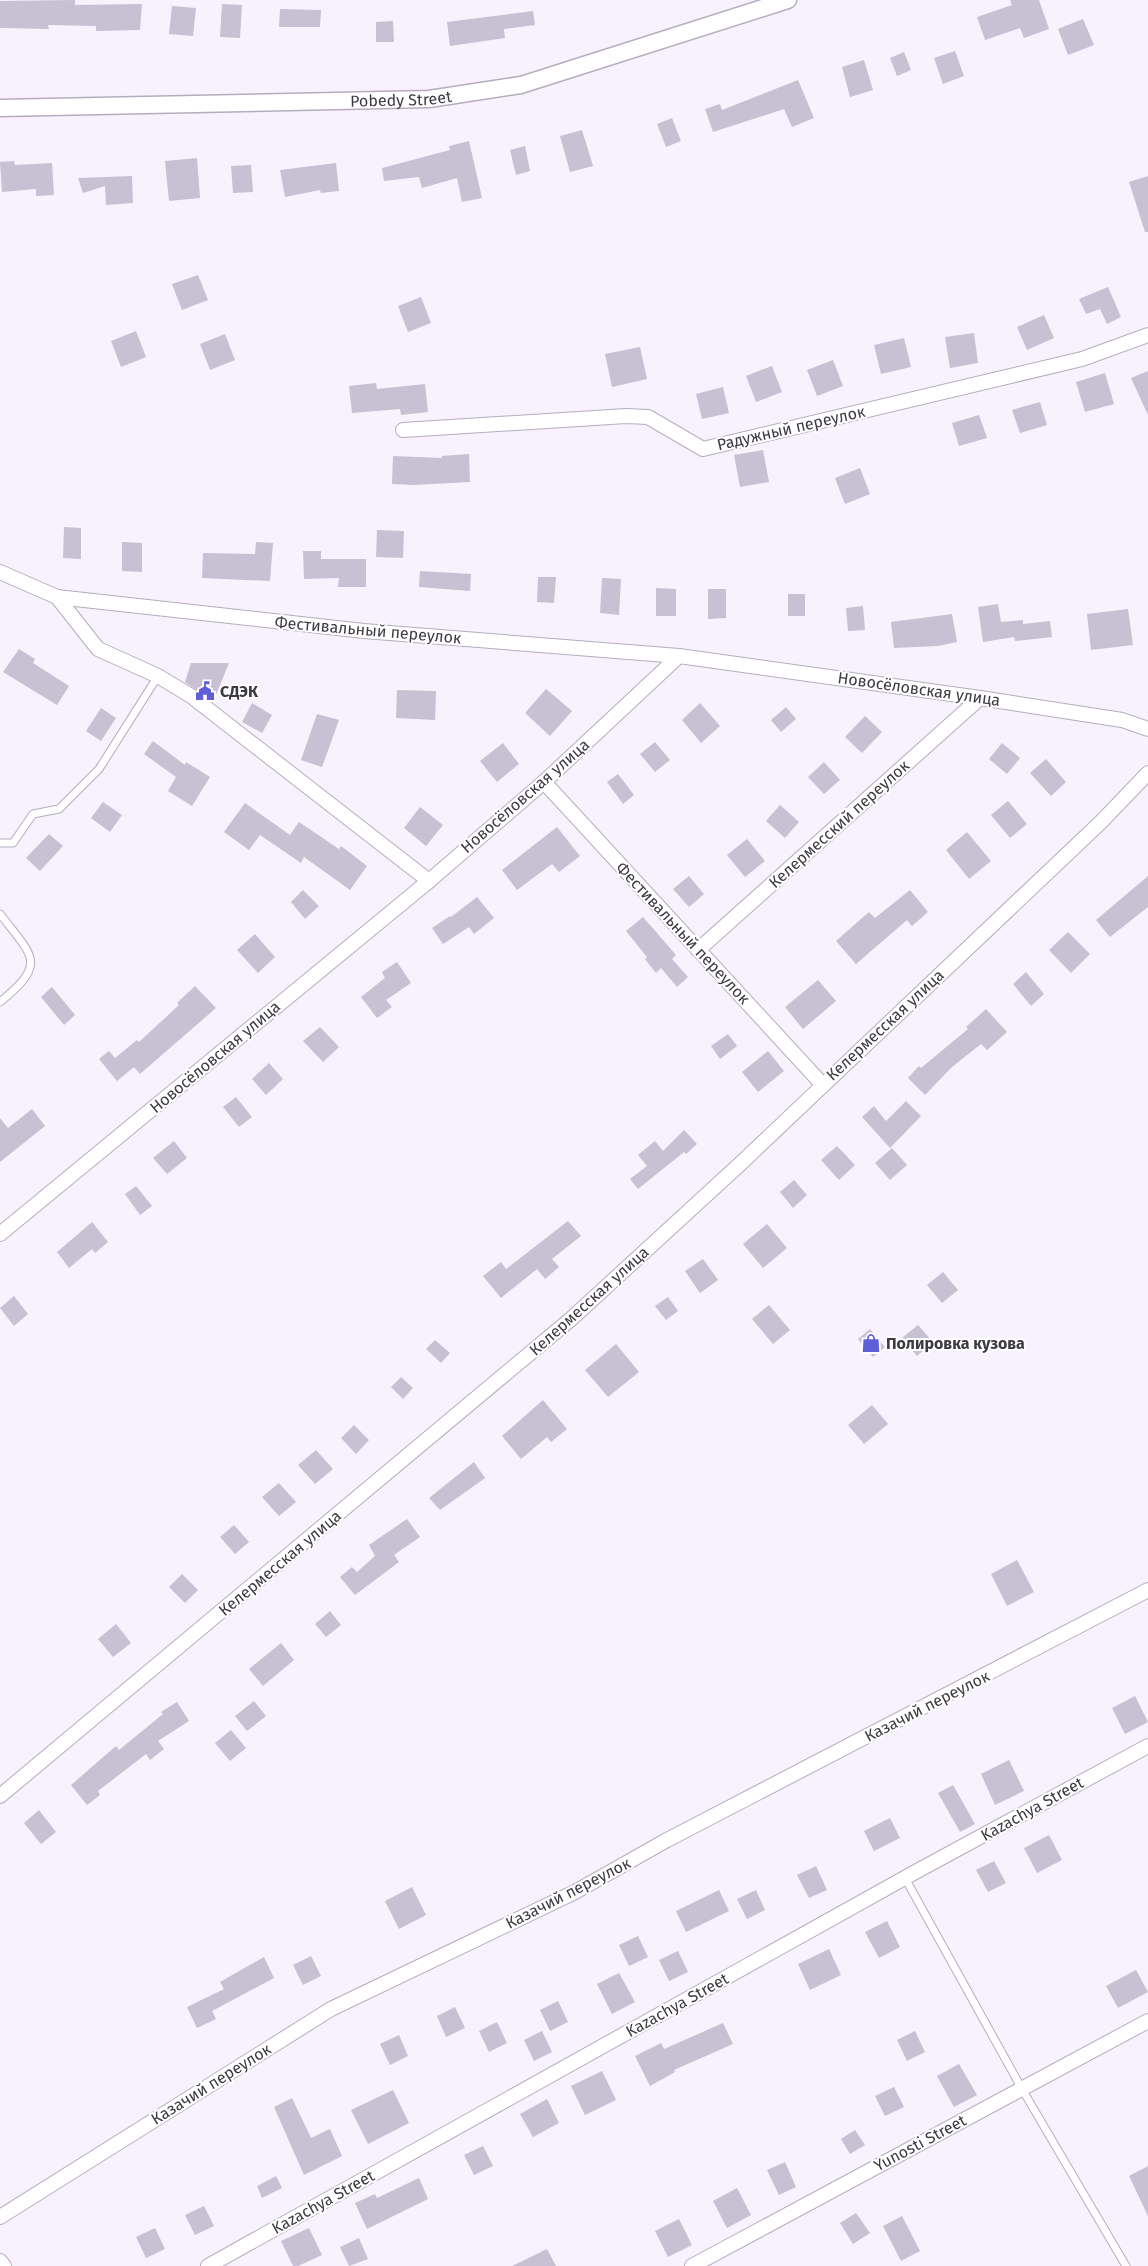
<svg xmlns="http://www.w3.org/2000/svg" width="1148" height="2266" font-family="'Fira Sans',sans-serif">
<rect width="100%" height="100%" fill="#f7f2fe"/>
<g fill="#c8c0d3">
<path d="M75 0V5L142 4 140 30 96 31V26L48 25 49 29 0 28V1Z"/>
<path d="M1010 0H1039L1049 29 1024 38 1020 28 985 40 977 17 1012 5Z"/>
<path d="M222 4 242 5 240 38 220 37Z"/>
<path d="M172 6 196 8 193 36 169 34Z"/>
<path d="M280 9 321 10 320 27H279Z"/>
<path d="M533 11 535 25 504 29 505 38 450 46 447 22Z"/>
<path d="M1083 19 1094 45 1068 55 1058 29Z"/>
<path d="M393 21 394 42H376V22Z"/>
<path d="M955 51 964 76 943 84 934 58Z"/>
<path d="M904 52 911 70 897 76 890 58Z"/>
<path d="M864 60 873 90 850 97 842 67Z"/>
<path d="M798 80 814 118 792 127 784 109 713 132 705 109 720 104 722 110Z"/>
<path d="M672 118 681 141 666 147 657 124Z"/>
<path d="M582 130 593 166 570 172 560 136Z"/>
<path d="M469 141 482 198 462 202 457 178 422 188 419 177 384 181 382 168 450 150 449 146Z"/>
<path d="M525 146 530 171 516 175 510 150Z"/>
<path d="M197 158 200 198 169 201 165 161Z"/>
<path d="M14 161 15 165 52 163 54 195 36 196V189L2 192 0 162Z"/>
<path d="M336 163 339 191 321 193 320 190 285 197 280 170Z"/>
<path d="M251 165 253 192 233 193 231 166Z"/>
<path d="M132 176 133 203 106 205 105 186 83 193 78 178Z"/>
<path d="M1148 176V232H1145L1129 182Z"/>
<path d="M198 275 208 300 182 310 172 284Z"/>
<path d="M1108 287 1121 317 1107 324 1100 309 1086 314 1079 299Z"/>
<path d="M421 297 431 323 408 332 398 306Z"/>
<path d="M1044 315 1054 338 1027 350 1017 327Z"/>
<path d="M136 331 146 357 121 367 111 341Z"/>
<path d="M974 333 978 363 950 368 945 337Z"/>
<path d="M225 334 235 360 210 370 200 344Z"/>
<path d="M904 338 911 367 881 374 874 345Z"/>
<path d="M640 347 647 379 612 387 605 354Z"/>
<path d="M833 360 843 386 817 396 807 370Z"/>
<path d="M772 366 782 392 756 402 746 376Z"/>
<path d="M1148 371V415L1131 378Z"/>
<path d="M1105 373 1114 404 1085 412 1076 382Z"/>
<path d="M376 383 377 389 425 384 428 412 401 415 400 409 352 413 349 386Z"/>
<path d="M723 387 729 413 702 419 696 394Z"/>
<path d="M1040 402 1047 425 1020 433 1012 410Z"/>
<path d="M979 415 987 438 959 446 952 423Z"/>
<path d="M763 450 769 482 740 487 734 455Z"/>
<path d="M469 454 470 482 414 485 392 484 393 456 442 458V456Z"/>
<path d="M860 468 870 494 845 504 835 478Z"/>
<path d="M64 527 81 528V559L63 558Z"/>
<path d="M377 530 404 531 403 558 376 557Z"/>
<path d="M122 542 142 543V572L122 571Z"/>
<path d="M256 542 273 543 270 581 202 578 203 553 255 554Z"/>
<path d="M303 551H321V559H366V587H338L339 578 304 579Z"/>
<path d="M420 571 471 574 470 591 419 587Z"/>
<path d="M538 577H556L554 603 537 602Z"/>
<path d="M602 578 621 579 619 615 600 613Z"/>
<path d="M656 588 676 589V616H656Z"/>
<path d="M708 589H726V618L708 619Z"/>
<rect x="788" y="594" width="17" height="22"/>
<path d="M998 604 1001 622 1023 620V624L1050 621 1052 637 1015 641 1014 637 983 642 978 607Z"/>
<path d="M863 606 865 630 848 631 846 608Z"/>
<path d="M1128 609 1133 645 1091 650 1087 614Z"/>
<path d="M952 614 957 642 938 646 894 648 891 622Z"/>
<path d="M19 649 35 659 33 663 69 686 57 705 3 672Z"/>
<path d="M191 663H229L213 702 185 682Z"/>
<path d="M546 689 572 711 550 736 525 713Z"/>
<path d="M397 690 436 691 435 720 396 718Z"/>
<path d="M252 703 272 715 262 733 242 722Z"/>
<path d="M700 703 720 726 701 743 682 720Z"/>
<path d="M786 707 796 719 781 732 771 720Z"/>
<path d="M101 708 116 718 101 741 86 731Z"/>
<path d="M317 714 339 720 322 767 301 760Z"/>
<path d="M865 716 882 732 862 753 845 737Z"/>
<path d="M153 741 185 765 186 762 210 777 192 806 168 791 176 777 144 754Z"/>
<path d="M655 742 670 760 655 772 640 754Z"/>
<path d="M503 743 519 764 497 782 480 761Z"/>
<path d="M1002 743 1020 758 1007 774 989 759Z"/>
<path d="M1046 759 1066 782 1051 796 1030 773Z"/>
<path d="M824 762 840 780 824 794 808 777Z"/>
<path d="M618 774 634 795 623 804 607 782Z"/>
<path d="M1008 801 1027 824 1010 838 991 815Z"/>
<path d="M103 802 122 815 110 832 91 818Z"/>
<path d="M245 803 290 835 299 822 339 849 341 846 367 866 350 890 304 857 301 863 260 835 249 850 224 832Z"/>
<path d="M780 805 799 822 785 838 766 821Z"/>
<path d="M420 807 443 825 426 846 404 828Z"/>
<path d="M557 827 580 856 559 872 552 864 517 890 502 870Z"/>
<path d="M967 832 991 861 969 879 946 850Z"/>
<path d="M49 834 63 846 40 871 26 858Z"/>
<path d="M747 839 765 861 745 877 727 855Z"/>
<path d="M689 876 704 894 689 907 673 889Z"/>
<path d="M1148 876V907L1110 937 1096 920Z"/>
<path d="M303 890 319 906 305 919 291 902Z"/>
<path d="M910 890 928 912 912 926 907 920 856 964 836 941 869 912 875 918Z"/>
<path d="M477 897 494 918 474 934 469 927 443 944 432 928 450 916 451 917Z"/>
<path d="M643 917 676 955 672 959 688 977 677 987 661 968 656 973 645 959 647 957 626 931Z"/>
<path d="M1068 932 1090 954 1071 973 1049 950Z"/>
<path d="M255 934 275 957 258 973 237 950Z"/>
<path d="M397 962 411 983 386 1000 392 1007 377 1018 361 997 385 978 382 972Z"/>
<path d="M1026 972 1044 994 1031 1006 1013 984Z"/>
<path d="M818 980 836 1001 803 1029 785 1007Z"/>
<path d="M195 986 216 1008 140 1074 134 1067 117 1081 99 1059 109 1051 115 1058 137 1040 139 1042 179 1005 177 1003Z"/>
<path d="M52 987 75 1015 64 1025 41 997Z"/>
<path d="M986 1009 1007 1032 987 1050 981 1044 952 1067 925 1095 908 1078 919 1066 921 1068 968 1029 966 1027Z"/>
<path d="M320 1027 339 1047 323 1062 303 1041Z"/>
<path d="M728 1034 737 1046 720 1059 711 1046Z"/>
<path d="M768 1051 784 1071 758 1092 742 1072Z"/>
<path d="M269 1063 283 1079 266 1095 252 1079Z"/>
<path d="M236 1097 252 1117 239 1127 223 1107Z"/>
<path d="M906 1101 921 1116 890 1148 862 1117 874 1106 886 1121Z"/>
<path d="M32 1109 45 1126 0 1162V1118L8 1128Z"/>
<path d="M684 1130 697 1144 686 1154 684 1152 638 1189 630 1179 647 1166 638 1155 655 1141 663 1151Z"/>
<path d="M174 1141 187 1158 167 1174 153 1158Z"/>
<path d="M837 1146 855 1165 839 1180 821 1160Z"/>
<path d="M892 1148 907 1165 890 1180 875 1163Z"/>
<path d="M794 1180 807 1195 793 1208 780 1192Z"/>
<path d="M136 1186 152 1206 140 1215 125 1194Z"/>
<path d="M568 1221 581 1236 552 1259 559 1267 545 1279 537 1269 501 1298 483 1276 501 1262 506 1269Z"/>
<path d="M92 1222 108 1242 95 1253 92 1249 69 1268 57 1252Z"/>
<path d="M767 1224 787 1248 763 1268 743 1244Z"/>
<path d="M703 1259 718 1280 700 1293 685 1271Z"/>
<path d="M943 1272 958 1290 942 1303 927 1285Z"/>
<path d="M14 1296 28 1314 14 1326 0 1308Z"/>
<path d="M668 1297 678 1311 666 1320 655 1306Z"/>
<path d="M769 1305 790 1330 773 1344 752 1319Z"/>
<path d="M918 1325 933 1342 917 1356 902 1338Z"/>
<path d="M870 1329 885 1347 873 1357 858 1339Z"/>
<path d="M435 1340 450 1353 441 1363 426 1349Z"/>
<path d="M616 1344 639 1372 608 1397 585 1370Z"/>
<path d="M401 1377 413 1388 403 1399 391 1387Z"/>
<path d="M543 1400 567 1429 551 1442 547 1437 521 1459 502 1436Z"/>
<path d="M872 1405 888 1424 864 1444 848 1425Z"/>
<path d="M354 1425 369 1440 356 1454 341 1438Z"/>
<path d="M316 1450 333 1469 315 1484 298 1465Z"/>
<path d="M474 1462 485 1478 440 1510 429 1498Z"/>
<path d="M279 1483 296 1502 279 1516 262 1497Z"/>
<path d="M407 1519 420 1537 394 1555 399 1562 355 1595 340 1577 352 1567 357 1572 375 1556 369 1545Z"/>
<path d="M234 1525 249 1542 235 1554 220 1537Z"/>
<path d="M1017 1560 1034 1592 1007 1606 991 1574Z"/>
<path d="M182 1574 198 1590 185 1603 169 1587Z"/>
<path d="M330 1611 341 1625 326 1637 315 1624Z"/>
<path d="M116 1624 131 1643 113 1657 98 1639Z"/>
<path d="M281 1643 294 1660 263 1686 249 1669Z"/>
<path d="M1135 1696 1148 1722 1125 1734 1112 1708Z"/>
<path d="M254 1701 266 1716 247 1731 235 1716Z"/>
<path d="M177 1702 189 1721 158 1741 164 1749 150 1760 146 1754 98 1791 100 1795 87 1805 71 1785 116 1746 119 1750 163 1714 161 1712Z"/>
<path d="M231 1730 246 1748 230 1761 215 1743Z"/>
<path d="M1009 1760 1024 1791 995 1805 981 1774Z"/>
<path d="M953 1785 975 1824 960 1832 938 1793Z"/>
<path d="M39 1810 56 1832 41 1844 24 1823Z"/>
<path d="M890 1818 900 1838 874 1851 864 1831Z"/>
<path d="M1049 1835 1062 1860 1037 1873 1024 1848Z"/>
<path d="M994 1861 1006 1883 988 1892 976 1870Z"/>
<path d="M816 1866 827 1890 809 1898 797 1875Z"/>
<path d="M412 1887 426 1915 399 1929 385 1901Z"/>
<path d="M719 1890 729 1911 686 1932 676 1911Z"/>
<path d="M756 1890 765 1910 747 1919 737 1899Z"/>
<path d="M887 1921 900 1947 879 1958 865 1932Z"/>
<path d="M638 1936 648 1957 629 1966 619 1945Z"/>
<path d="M829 1949 841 1975 810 1990 798 1964Z"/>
<path d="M678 1951 688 1972 669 1981 659 1960Z"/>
<path d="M311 1956 321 1976 303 1985 293 1965Z"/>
<path d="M264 1957 274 1978 212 2011 216 2019 197 2028 187 2007 224 1989 220 1982Z"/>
<path d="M1136 1970 1148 1992 1118 2008 1106 1986Z"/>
<path d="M619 1973 635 2002 612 2014 597 1984Z"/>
<path d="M558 2001 568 2022 550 2031 540 2010Z"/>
<path d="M455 2007 465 2028 446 2037 437 2016Z"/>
<path d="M497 2022 507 2043 489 2052 479 2031Z"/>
<path d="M723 2023 733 2044 674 2070 675 2072 650 2086 635 2056 661 2043 664 2049Z"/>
<path d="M542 2031 552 2052 534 2061 524 2040Z"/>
<path d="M915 2031 925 2052 907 2061 897 2040Z"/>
<path d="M399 2035 408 2056 390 2065 380 2044Z"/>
<path d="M959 2064 977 2095 954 2107 937 2076Z"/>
<path d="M602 2071 616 2100 585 2115 571 2086Z"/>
<path d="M894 2087 904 2107 885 2116 875 2096Z"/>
<path d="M393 2090 409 2123 368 2144 351 2110Z"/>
<path d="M292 2098 311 2138 330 2129 342 2156 304 2175 274 2107Z"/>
<path d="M547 2099 559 2123 533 2137 520 2114Z"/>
<path d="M855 2130 865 2145 850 2154 841 2139Z"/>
<path d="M483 2146 493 2166 474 2175 464 2155Z"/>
<path d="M785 2162 796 2187 779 2195 767 2170Z"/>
<path d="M1148 2166V2216L1129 2176Z"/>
<path d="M276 2176 282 2188 262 2198 257 2186Z"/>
<path d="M419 2178 428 2199 367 2229 355 2203 375 2194 377 2198Z"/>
<path d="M737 2188 751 2215 727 2228 713 2201Z"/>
<path d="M204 2206 214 2226 195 2235 185 2215Z"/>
<path d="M856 2213 870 2233 853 2244 840 2223Z"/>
<path d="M902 2216 920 2251 901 2261 883 2226Z"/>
<path d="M679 2219 692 2245 668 2257 655 2231Z"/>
<path d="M155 2228 165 2249 146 2258 136 2237Z"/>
<path d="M309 2228 322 2255 298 2266H293L281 2241Z"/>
<path d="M359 2238 368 2259 349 2266 340 2247Z"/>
<path d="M547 2249 556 2266H512Z"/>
</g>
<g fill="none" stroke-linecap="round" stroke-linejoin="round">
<g stroke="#b5adbf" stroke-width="9">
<g id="service">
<path d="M0 843H13L33 814 59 809 99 769 158 676"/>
<path d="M0 914C33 957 48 963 0 1002"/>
<path d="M905 1878 1022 2089 1126 2266"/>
</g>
</g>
<g stroke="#b5adbf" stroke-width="16">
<g id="minor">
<path d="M403 430 626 416 648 417 703 449 1082 359 1148 335"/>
<path d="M0 572 57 597 364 631 679 656 980 698 1122 720 1148 729"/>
<path d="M57 597 98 649 158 676 191 696 429 881"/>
<path d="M544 782 822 1084"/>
<path d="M698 950 980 698"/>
<path d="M0 1234 429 881 544 782 679 656"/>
<path d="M0 1796 571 1319 739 1165 1101 822 1148 773"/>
<path d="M0 2217 331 2009 575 1892 667 1840 1148 1590"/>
<path d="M0 2261 4 2266"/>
<path d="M208 2266 919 1870 1148 1746"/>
<path d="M692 2266 1148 2021"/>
</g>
</g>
<g stroke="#b5adbf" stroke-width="19">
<g id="tertiary">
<path id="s1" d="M0 108 429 99 521 85 788 0"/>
</g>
</g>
<use href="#service" stroke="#fff" stroke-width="7"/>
<use href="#minor" stroke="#fff" stroke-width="14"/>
<use href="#tertiary" stroke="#fff" stroke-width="16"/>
</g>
<defs>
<g id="civic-bare" transform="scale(1.5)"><path d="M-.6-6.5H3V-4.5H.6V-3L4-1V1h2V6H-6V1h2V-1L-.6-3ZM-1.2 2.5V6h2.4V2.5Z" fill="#605fd8" stroke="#fff" stroke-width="2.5" paint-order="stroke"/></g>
<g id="shop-bare" transform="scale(1.5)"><path d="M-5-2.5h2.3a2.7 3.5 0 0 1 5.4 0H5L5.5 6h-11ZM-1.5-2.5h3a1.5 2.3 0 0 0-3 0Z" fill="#605fd8" stroke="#fff" stroke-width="2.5" paint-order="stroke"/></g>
</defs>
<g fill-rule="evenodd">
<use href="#civic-bare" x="205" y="691"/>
<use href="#shop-bare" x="871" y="1343"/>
</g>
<g text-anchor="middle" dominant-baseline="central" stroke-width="4" stroke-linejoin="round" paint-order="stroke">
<g font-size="16" fill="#3d3a42" stroke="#fff">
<text stroke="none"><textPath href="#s1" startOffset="401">Pobedy Street</textPath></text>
<text transform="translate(791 428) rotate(-13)">Радужный переулок</text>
<text transform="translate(368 630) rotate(5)">Фестивальный переулок</text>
<text transform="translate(919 689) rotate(8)">Новосёловская улица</text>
<text transform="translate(525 796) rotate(-41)">Новосёловская улица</text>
<text transform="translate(839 824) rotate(-42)">Келермесский переулок</text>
<text transform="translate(683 933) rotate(47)">Фестивальный переулок</text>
<text transform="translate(885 1025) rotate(-43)">Келермесская улица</text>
<text transform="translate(215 1057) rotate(-40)">Новосёловская улица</text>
<text transform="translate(589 1301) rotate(-42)">Келермесская улица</text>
<text transform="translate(280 1563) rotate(-40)">Келермесская улица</text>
<text transform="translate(927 1706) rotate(-27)">Казачий переулок</text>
<text transform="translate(1032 1809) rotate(-29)">Kazachya Street</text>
<text transform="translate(568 1893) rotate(-27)">Казачий переулок</text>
<text transform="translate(677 2005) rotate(-29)">Kazachya Street</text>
<text transform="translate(211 2084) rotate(-32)">Казачий переулок</text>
<text transform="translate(920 2143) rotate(-28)">Yunosti Street</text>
<text transform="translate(323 2202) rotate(-29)">Kazachya Street</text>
</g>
<g font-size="16" font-weight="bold" fill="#3d3a42" stroke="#fff" text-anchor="start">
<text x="220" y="691">СДЭК</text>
<text x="886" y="1343">Полировка кузова</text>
</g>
</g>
</svg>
